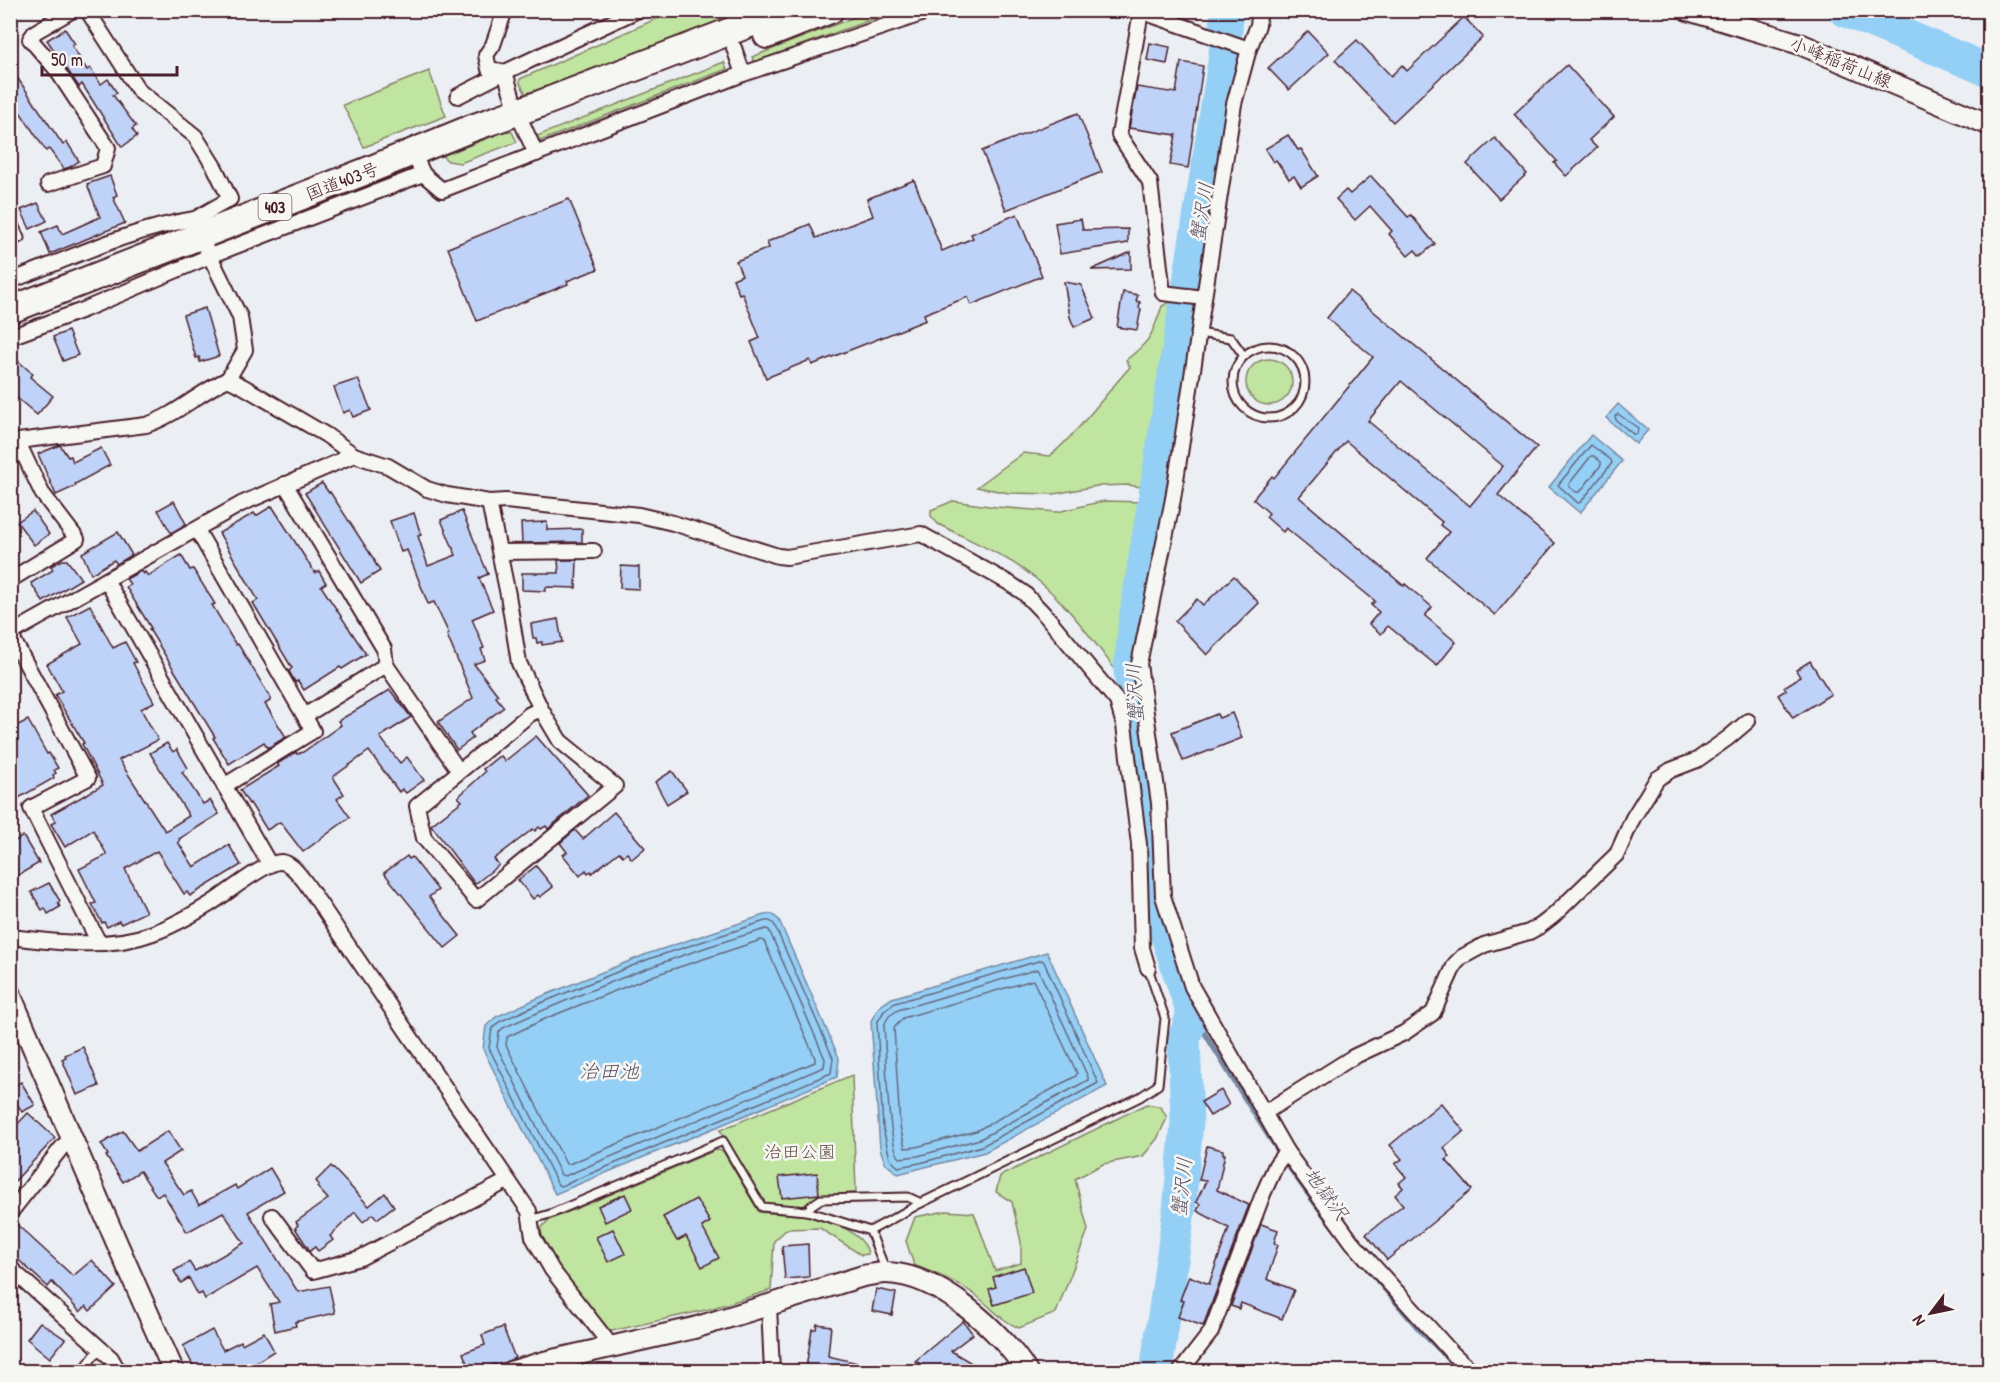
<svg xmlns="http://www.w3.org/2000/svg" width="2000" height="1382" font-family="'Patrick Hand','Klee One',sans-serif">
<rect width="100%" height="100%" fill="#ebeff3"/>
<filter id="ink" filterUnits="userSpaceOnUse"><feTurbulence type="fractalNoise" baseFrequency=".0167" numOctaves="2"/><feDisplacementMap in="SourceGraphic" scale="12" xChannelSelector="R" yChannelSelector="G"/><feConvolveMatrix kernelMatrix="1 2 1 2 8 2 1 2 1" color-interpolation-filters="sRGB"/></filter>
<g filter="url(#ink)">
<g fill="#c0e5a0" stroke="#858266" stroke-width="1.5">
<path d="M674 11H745L526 94 520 83V79Z"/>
<path d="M870 11H895L754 62 752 57Z"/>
<path d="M724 62 727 69 540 141 537 136Z"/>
<path d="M429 71 446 116 364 147 343 105Z"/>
<path d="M506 131 512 132 517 142 460 163 448 161 442 156Z"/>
<path d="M1170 302 1176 303 1147 488 1128 485 1097 486 1054 494 1009 493 977 487 1023 453 1050 456C1080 430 1103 397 1130 367L1126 360C1151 341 1152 335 1162 306Z"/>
<circle cx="1269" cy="382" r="23"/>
<path d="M953 501 996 507 1057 512 1104 501 1144 502 1123 642 1122 678C1095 644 1069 605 1035 578 1006 555 971 541 938 524L931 516V510Z"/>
<path d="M852 1075 856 1191 853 1193 820 1196 801 1207 766 1204 720 1130Z"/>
<path d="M1147 1104 1161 1107 1167 1118 1157 1139 1143 1156 1103 1164 1075 1179 1088 1230 1056 1313 1019 1328C1002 1321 992 1308 978 1297 959 1282 936 1274 914 1265L906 1241 915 1217 946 1211 974 1213 995 1271 1021 1263V1242L1012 1202 996 1192 1000 1176Z"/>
<path d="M716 1150 723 1151 759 1212C778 1214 798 1214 816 1217 833 1220 866 1236 868 1254L861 1255 820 1228 787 1229 774 1241 771 1290 710 1309 612 1331 609 1330C592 1308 540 1253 541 1228L549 1220Z"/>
</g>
<g fill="#94d0f5" stroke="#7689a4" stroke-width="1.5">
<path d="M1618 404 1648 430 1636 444 1606 418Z"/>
<path d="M1591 435 1622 461 1580 513 1549 487Z"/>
<path d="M772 914 779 920 839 1058 837 1077 555 1194 483 1049 486 1026 496 1017 538 998 647 954 764 915Z"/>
<path d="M1047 952 1107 1086 985 1152 898 1174 885 1163 880 1148 871 1021 879 1007 892 998Z"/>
</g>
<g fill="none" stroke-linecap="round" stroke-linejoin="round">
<g stroke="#68667c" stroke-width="1.5">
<path d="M1618 414 1638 428 1637 434H1633L1616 420 1615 416Z"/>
<path d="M1591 445 1611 460 1612 463 1581 502 1578 503 1558 485Z"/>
<path d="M1591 456H1594L1601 462V465L1580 492H1576L1569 487V484Z"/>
<path d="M765 921H770L774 924 833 1058 831 1073 561 1186 558 1185 489 1048 492 1029 499 1022 541 1003 649 959Z"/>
<path d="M766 929 769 930 825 1059 824 1067 565 1176 561 1175 497 1047 499 1032 503 1028C588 990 676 954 766 929Z"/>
<path d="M761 940 764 941 815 1058V1062L569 1164H566L506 1045 507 1037 547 1018 655 975Z"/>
<path d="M1042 960 1044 962 1098 1083 982 1146 920 1163 898 1167 890 1159 883 1128 877 1023 884 1011 895 1003Z"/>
<path d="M1038 969 1088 1077V1080L980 1139 918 1156 900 1158C887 1146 886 1048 884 1025L889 1016 898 1010Z"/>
<path d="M1033 980 1077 1073 1076 1076 976 1131 916 1147 905 1148 900 1126 894 1028 903 1018Z"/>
</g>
<g stroke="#7689a4" stroke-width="5">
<path d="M1193 1014C1239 1089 1281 1163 1337 1232"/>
<path d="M1356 1256 1423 1334 1462 1372"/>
</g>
<g stroke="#94d0f5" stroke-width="33">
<path d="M1844 10 1990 71"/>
<path d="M1156 1372 1179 1211 1187 1122 1184 1039 1193 1014 1154 897 1147 820 1130 670 1135 620 1225 56 1227 10"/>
</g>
</g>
<g fill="#bfd2f7" stroke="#4a1f2b" stroke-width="1.5" fill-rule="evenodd">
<path d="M1464 17 1483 37 1393 122 1335 60 1357 40 1391 76 1402 65 1407 71Z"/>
<path d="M65 29 75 44 72 46 87 70 90 68 101 84 108 79 117 93 113 95 136 126 132 129 137 136 122 147 82 84 79 87 47 40Z"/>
<path d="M1308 31 1329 53 1289 90 1268 68Z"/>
<path d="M1150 43 1170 47 1167 64 1147 60Z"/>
<path d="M1181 62 1203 66 1188 168 1170 165 1176 135 1129 128 1137 87 1176 93Z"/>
<path d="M1567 65 1614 117 1589 140 1597 148 1566 176 1554 163 1557 161 1514 114Z"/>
<path d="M10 67 63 145 67 142 79 161 70 167 64 169 49 149 46 151 10 97Z"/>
<path d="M1078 113 1102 172 1006 210 982 151Z"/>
<path d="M1288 135 1298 150 1301 149 1318 176 1301 187 1294 176 1289 179 1276 160 1273 162 1265 149Z"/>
<path d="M1495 138 1527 174 1499 199 1467 164Z"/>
<path d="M110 176 117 195 113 197 125 223 50 254 41 232 58 225 62 234 100 217 87 184Z"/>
<path d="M1371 176 1408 217 1411 215 1435 244 1420 256 1415 250 1408 256 1389 234 1392 231 1370 206 1355 220 1336 199 1346 190 1350 194Z"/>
<path d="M914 180 942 251 973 238 971 234 1017 214 1042 276 971 305 968 297 924 314 926 320 812 365 810 360 766 378 751 342 760 338 742 293 739 294 733 279 742 275 736 261 769 248 767 242 810 224 816 238 873 216 867 199Z"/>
<path d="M569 199 598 269 567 281 568 284 477 321 448 248Z"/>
<path d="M38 203 47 221 30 229 21 210Z"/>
<path d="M1081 219 1083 230 1128 229V243L1060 254 1055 223Z"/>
<path d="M1131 252V269L1091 270Z"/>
<path d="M1064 282 1081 285 1095 318 1074 327 1070 317Z"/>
<path d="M1349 291 1537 447 1498 495 1555 543 1495 615 1427 558 1449 532 1440 525 1442 522 1346 441 1299 497 1404 586 1405 584 1432 607 1425 616 1456 642 1437 666 1388 626 1381 634 1369 624 1379 612 1371 605 1375 601 1286 528 1283 532 1266 517 1269 513 1253 499 1272 476 1274 478 1373 357 1327 318ZM1401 381 1503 466 1470 506 1368 421Z"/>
<path d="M1123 292 1138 295 1136 301 1140 302 1139 308 1141 309 1137 330 1117 327Z"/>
<path d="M205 308 219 356 200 362 199 357 196 358 183 315Z"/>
<path d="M68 331 78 355 63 361 53 337Z"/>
<path d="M17 360 33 374 30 377 53 396 37 415 10 392V368Z"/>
<path d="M358 379 371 410 353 417 350 410 343 413 334 387Z"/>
<path d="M60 445 68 457 71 456 73 462 101 448 110 465 75 484 76 486 56 495 38 454Z"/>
<path d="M322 483 329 493 330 492 375 561H374L380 571 361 583 305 493Z"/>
<path d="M174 501 186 524 171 533 158 510Z"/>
<path d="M272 506 315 573 319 571 326 583 321 586 366 654 342 669 340 667 304 690 298 681 295 682 289 671 292 668 253 603 258 600 219 533 254 513 256 516Z"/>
<path d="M33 511 49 534 34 545 17 522Z"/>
<path d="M462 511 488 574 479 578 493 610 472 619 484 648 481 649 485 660 474 664 498 695 496 697 504 707 470 733 473 738 457 750 438 722 473 698 447 635 449 634 434 602 428 604 407 550 401 552 390 521 414 513 421 535 418 536 428 566 456 555 441 520Z"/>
<path d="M547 522V530L582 529V542L522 543 521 523Z"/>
<path d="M118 532 132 555 117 564 114 560 91 574 82 553Z"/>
<path d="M181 555 190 570 193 569 215 604 212 605 236 645 238 644 270 697V701L265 704 286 737 268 748 264 742 229 764 213 738 215 737 149 629 151 628 126 587 130 584 126 579 141 571 143 574 145 572 148 576Z"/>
<path d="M62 560H67L81 579 43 602 31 583 53 570 51 566Z"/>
<path d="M558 560H577L576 588 546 587V591L522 590V573H559Z"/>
<path d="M621 566 639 567V589L620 588Z"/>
<path d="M1234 576 1259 603 1207 655 1175 621 1197 599 1203 605Z"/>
<path d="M90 605 113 648 125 642 136 662 133 663 154 702 141 709 158 740 119 760 165 831 189 816 150 753 167 743 173 752 177 749 188 768 182 772 203 804 210 800 219 814 179 839 180 841 178 842 194 867 229 845 241 865 190 896 187 892 184 894 157 851 125 869 146 912 121 924 119 921 107 927 104 922 102 923 92 904 96 903 79 869 107 855 93 830 65 847 51 824 56 821 51 814 103 785 82 744 84 743 55 695 62 691 47 664 82 644 67 617Z"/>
<path d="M558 619 562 642 542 645V642L537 643 536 638H533L531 624Z"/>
<path d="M1810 661 1831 694 1793 718 1778 695 1786 690 1784 687 1800 677 1796 670Z"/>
<path d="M390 690 411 717 380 737 400 763 407 757 424 780 406 793 402 789 399 792 369 751 333 777 344 794 337 799 350 817 303 852 280 822 267 830 250 803 249 804 240 790 279 766 277 764 296 752 297 754 303 752 341 725 338 721Z"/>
<path d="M1232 713 1242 738 1183 761 1172 732 1217 714 1219 718Z"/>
<path d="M28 720 47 754 49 753 58 768 54 770 56 773 53 775 54 778 10 803V729Z"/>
<path d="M536 736 588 795 548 829 546 826 541 829 539 827 535 831 533 829 494 859 499 865 475 884 431 825 462 801 458 797 485 772 483 769 498 757 501 756 505 761Z"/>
<path d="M672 771 687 791 667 804 655 782Z"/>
<path d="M614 812 645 848 632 859 627 853 623 856 619 852 592 873 591 871 588 873 586 870 580 876 563 855 567 852 560 843 575 830 583 839Z"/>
<path d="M23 836 39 863 10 880V844Z"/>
<path d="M407 856 409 859 412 857 438 890 429 897 460 936 445 948 384 873Z"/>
<path d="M536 866 553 887 540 897 538 895 533 899 518 880Z"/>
<path d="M49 883 60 901 58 903 60 907 48 914 45 908 42 910 31 892Z"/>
<path d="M83 1047 99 1086 77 1095 62 1059 66 1057 65 1055Z"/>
<path d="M21 1082 35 1105 22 1112 10 1092V1088Z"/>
<path d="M1221 1090 1229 1105 1210 1116 1201 1102Z"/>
<path d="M1441 1103 1464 1131 1444 1148 1450 1157 1446 1160 1472 1190 1387 1260 1366 1234 1403 1205 1395 1195 1403 1188 1399 1183 1406 1177 1395 1164 1402 1159 1390 1145Z"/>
<path d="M28 1113 55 1138 10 1186V1132Z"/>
<path d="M123 1131 137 1151 168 1131 181 1151 162 1163 184 1195 191 1191 199 1205 235 1185 237 1189 270 1168 284 1191 248 1212 298 1292 329 1286 335 1313 295 1322 296 1326 275 1331 270 1304 279 1302 257 1268 205 1299 202 1293 198 1295 189 1278 181 1283 174 1271 189 1262 195 1271 244 1243 223 1212 187 1232 163 1193 158 1196 155 1194 140 1171 123 1182 106 1156 108 1155 101 1144Z"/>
<path d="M1207 1146 1223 1150V1154H1225L1217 1190 1249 1205 1203 1326 1178 1317 1184 1301 1180 1300 1189 1276 1209 1284 1229 1228 1197 1211 1200 1204 1196 1202 1206 1181 1199 1180Z"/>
<path d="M331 1166 369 1206 385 1193 394 1206 377 1219 373 1214 363 1222 355 1212 330 1236 333 1240 318 1251 315 1247 310 1251 295 1228 298 1225 296 1222 328 1199 317 1187 319 1185 316 1181Z"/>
<path d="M817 1173 819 1194 782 1198 779 1177Z"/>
<path d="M625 1194 632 1209 605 1222 598 1206Z"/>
<path d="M696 1199 710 1222 702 1227 719 1258 702 1267 686 1236 677 1241 663 1217Z"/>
<path d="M13 1221 73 1276 92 1260 116 1287 90 1311 86 1306 80 1312 52 1282 48 1287 10 1252V1222Z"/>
<path d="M1261 1224 1278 1230 1274 1243 1278 1245 1267 1279 1294 1290 1282 1319 1241 1303 1239 1309 1231 1306Z"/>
<path d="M613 1229 625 1254 608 1262 596 1237Z"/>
<path d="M808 1244 809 1277 785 1279 782 1246Z"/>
<path d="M1024 1267 1032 1293 994 1305 989 1289 996 1287 993 1277Z"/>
<path d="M876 1289 896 1293 892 1315 872 1311Z"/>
<path d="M963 1321 973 1334 951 1351 985 1371H934L915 1361Z"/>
<path d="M40 1322 65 1339 50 1358 27 1339Z"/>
<path d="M817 1324 831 1326 828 1356 862 1364 861 1371H811V1369L806 1368 812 1329H816Z"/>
<path d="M503 1327 515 1358 496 1366 495 1364 470 1371 463 1353 485 1345 482 1335Z"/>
<path d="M212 1330 223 1350 241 1341 242 1344 264 1332 274 1351 242 1371H196L183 1346Z"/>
</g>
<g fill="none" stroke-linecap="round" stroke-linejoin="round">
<g stroke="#4a1f2b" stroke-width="11">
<g id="lane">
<path d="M10 215 20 238 10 243"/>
<path d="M1198 333 1231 338 1244 356"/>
<circle cx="1269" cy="382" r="36"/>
<path d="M807 1211 812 1205 821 1199 908 1197 921 1203"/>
<path d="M530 1220 550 1214 723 1141 762 1207 807 1211 870 1231"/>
<path d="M886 1271 870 1231 921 1203 1140 1097 1158 1085 1165 1018 1148 968"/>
<path d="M86 1372 87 1365 100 1348"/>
</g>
</g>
<g stroke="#4a1f2b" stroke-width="18">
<g id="street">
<path d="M87 10 139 91 195 136 215 168 230 199 195 219 200 236 240 317 245 350 228 379"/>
<path d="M505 10 493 45 486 55 489 69 505 72"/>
<path d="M1137 10 1249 49"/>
<path d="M1260 10 1258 25 1249 49 1234 104 1173 499 1139 664 1159 803 1163 896 1192 987 1286 1151 1352 1242 1452 1353 1473 1372"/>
<path d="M1141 12 1119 135 1150 182 1163 293 1204 298"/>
<path d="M734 48 743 74"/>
<path d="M505 72 517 112 536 154"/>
<path d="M458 96 505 72 638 10"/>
<path d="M413 152 423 174 442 190 743 74 933 10"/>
<path d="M48 184 103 166 108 148 56 69 30 39 35 32 73 10"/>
<path d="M10 281C71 258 131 229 195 219"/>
<path d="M10 337 83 310 210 256 423 174"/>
<path d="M10 442 146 425C175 416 198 393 228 379L244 387 326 435 354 455 388 466 427 489 447 495 489 502 506 501 639 515 673 523 778 556 787 557 921 534 1009 583 1024 593 1047 617 1117 701 1124 725 1139 844 1142 948 1148 968"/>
<path d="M285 484 384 649 386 665 306 715"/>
<path d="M489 502 508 595 519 663 541 709 560 741 615 786 476 900 424 838 417 806 530 714 541 709"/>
<path d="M197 530 313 731 224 786"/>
<path d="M500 552 594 551"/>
<path d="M10 580 77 539 42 493 18 442"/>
<path d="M106 580 270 865"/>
<path d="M386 665 459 771"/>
<path d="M10 937C57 942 108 950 153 933 173 926 192 915 210 904 225 895 266 861 281 862 292 863 299 875 305 882L529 1211 533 1237 552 1270 612 1347"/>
<path d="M99 943 31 808 88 778 10 634 241 504 354 455"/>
<path d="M1264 1113 1353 1057 1404 1033 1433 1013 1455 964 1462 957 1484 945 1529 932 1540 926 1553 916 1617 854 1633 818 1657 779 1671 770 1697 760 1728 738 1748 721"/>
<path d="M10 1213 63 1146 73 1138"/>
<path d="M272 1216 313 1271 360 1258 507 1181"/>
<path d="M10 1268 111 1358 119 1372"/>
<path d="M769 1306 772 1372"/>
<path d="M1180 1372 1211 1332 1263 1194 1276 1165 1286 1151"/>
</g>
</g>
<g stroke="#4a1f2b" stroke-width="24">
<g id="secondary">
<path d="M1688 10 1800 44 1990 125"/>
<path d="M10 994 116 1241 174 1372"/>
<path d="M510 1372 544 1362 694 1328 863 1276C870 1275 878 1273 886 1273 938 1274 1001 1330 1027 1372"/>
</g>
</g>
<g stroke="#4a1f2b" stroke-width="30">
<g id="highway">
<path d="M767 35 830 10"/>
<path d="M10 310 364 172 472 128 540 104 786 10"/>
</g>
</g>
<use href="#lane" stroke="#f6f6f2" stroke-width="7"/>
<use href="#street" stroke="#f6f6f2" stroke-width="14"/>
<use href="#secondary" stroke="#f6f6f2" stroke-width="20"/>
<use href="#highway" stroke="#f6f6f2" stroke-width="26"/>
</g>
</g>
<g text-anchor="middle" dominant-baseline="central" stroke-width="5" stroke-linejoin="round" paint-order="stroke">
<rect fill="#f6f6f2" stroke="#7e6067" stroke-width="1.5" x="258.5" y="194" width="33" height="26" rx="4.5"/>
<g font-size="16" font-weight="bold" fill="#4a1f2b">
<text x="275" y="207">403</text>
</g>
<g font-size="18" fill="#4a1f2b" stroke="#f6f6f2">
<text transform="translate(1841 62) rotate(22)">小峰稲荷山線</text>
<text transform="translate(342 181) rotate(-21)">国道403号</text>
</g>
<g font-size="18" fill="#685048" stroke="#f6f6f2">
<text x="800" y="1151">治田公園</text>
</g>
<g font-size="20" font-style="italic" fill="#605468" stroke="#f6f6f2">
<text transform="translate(1201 212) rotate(-81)">蟹沢川</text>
<text transform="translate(1134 693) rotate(-93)">蟹沢川</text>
<text x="609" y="1070">治田池</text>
<text transform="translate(1181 1187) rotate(-84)">蟹沢川</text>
<text transform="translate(1327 1193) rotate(54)">地獄沢</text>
</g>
</g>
<rect width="2000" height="1382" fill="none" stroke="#f6f6f2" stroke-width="36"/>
<rect x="18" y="18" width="1964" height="1346" fill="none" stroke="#4a1f2b" stroke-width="2" filter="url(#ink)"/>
<g transform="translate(1931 1313) rotate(238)" stroke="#f6f6f2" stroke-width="4.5" paint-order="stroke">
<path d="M0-4.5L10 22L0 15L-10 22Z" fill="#4a1f2b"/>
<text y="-9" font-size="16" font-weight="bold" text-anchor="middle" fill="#4a1f2b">N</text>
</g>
<path d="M42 66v9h135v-9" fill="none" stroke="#4a1f2b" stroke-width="3"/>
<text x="51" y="66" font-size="18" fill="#4a1f2b" stroke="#f6f6f2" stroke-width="4.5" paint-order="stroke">50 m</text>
</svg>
